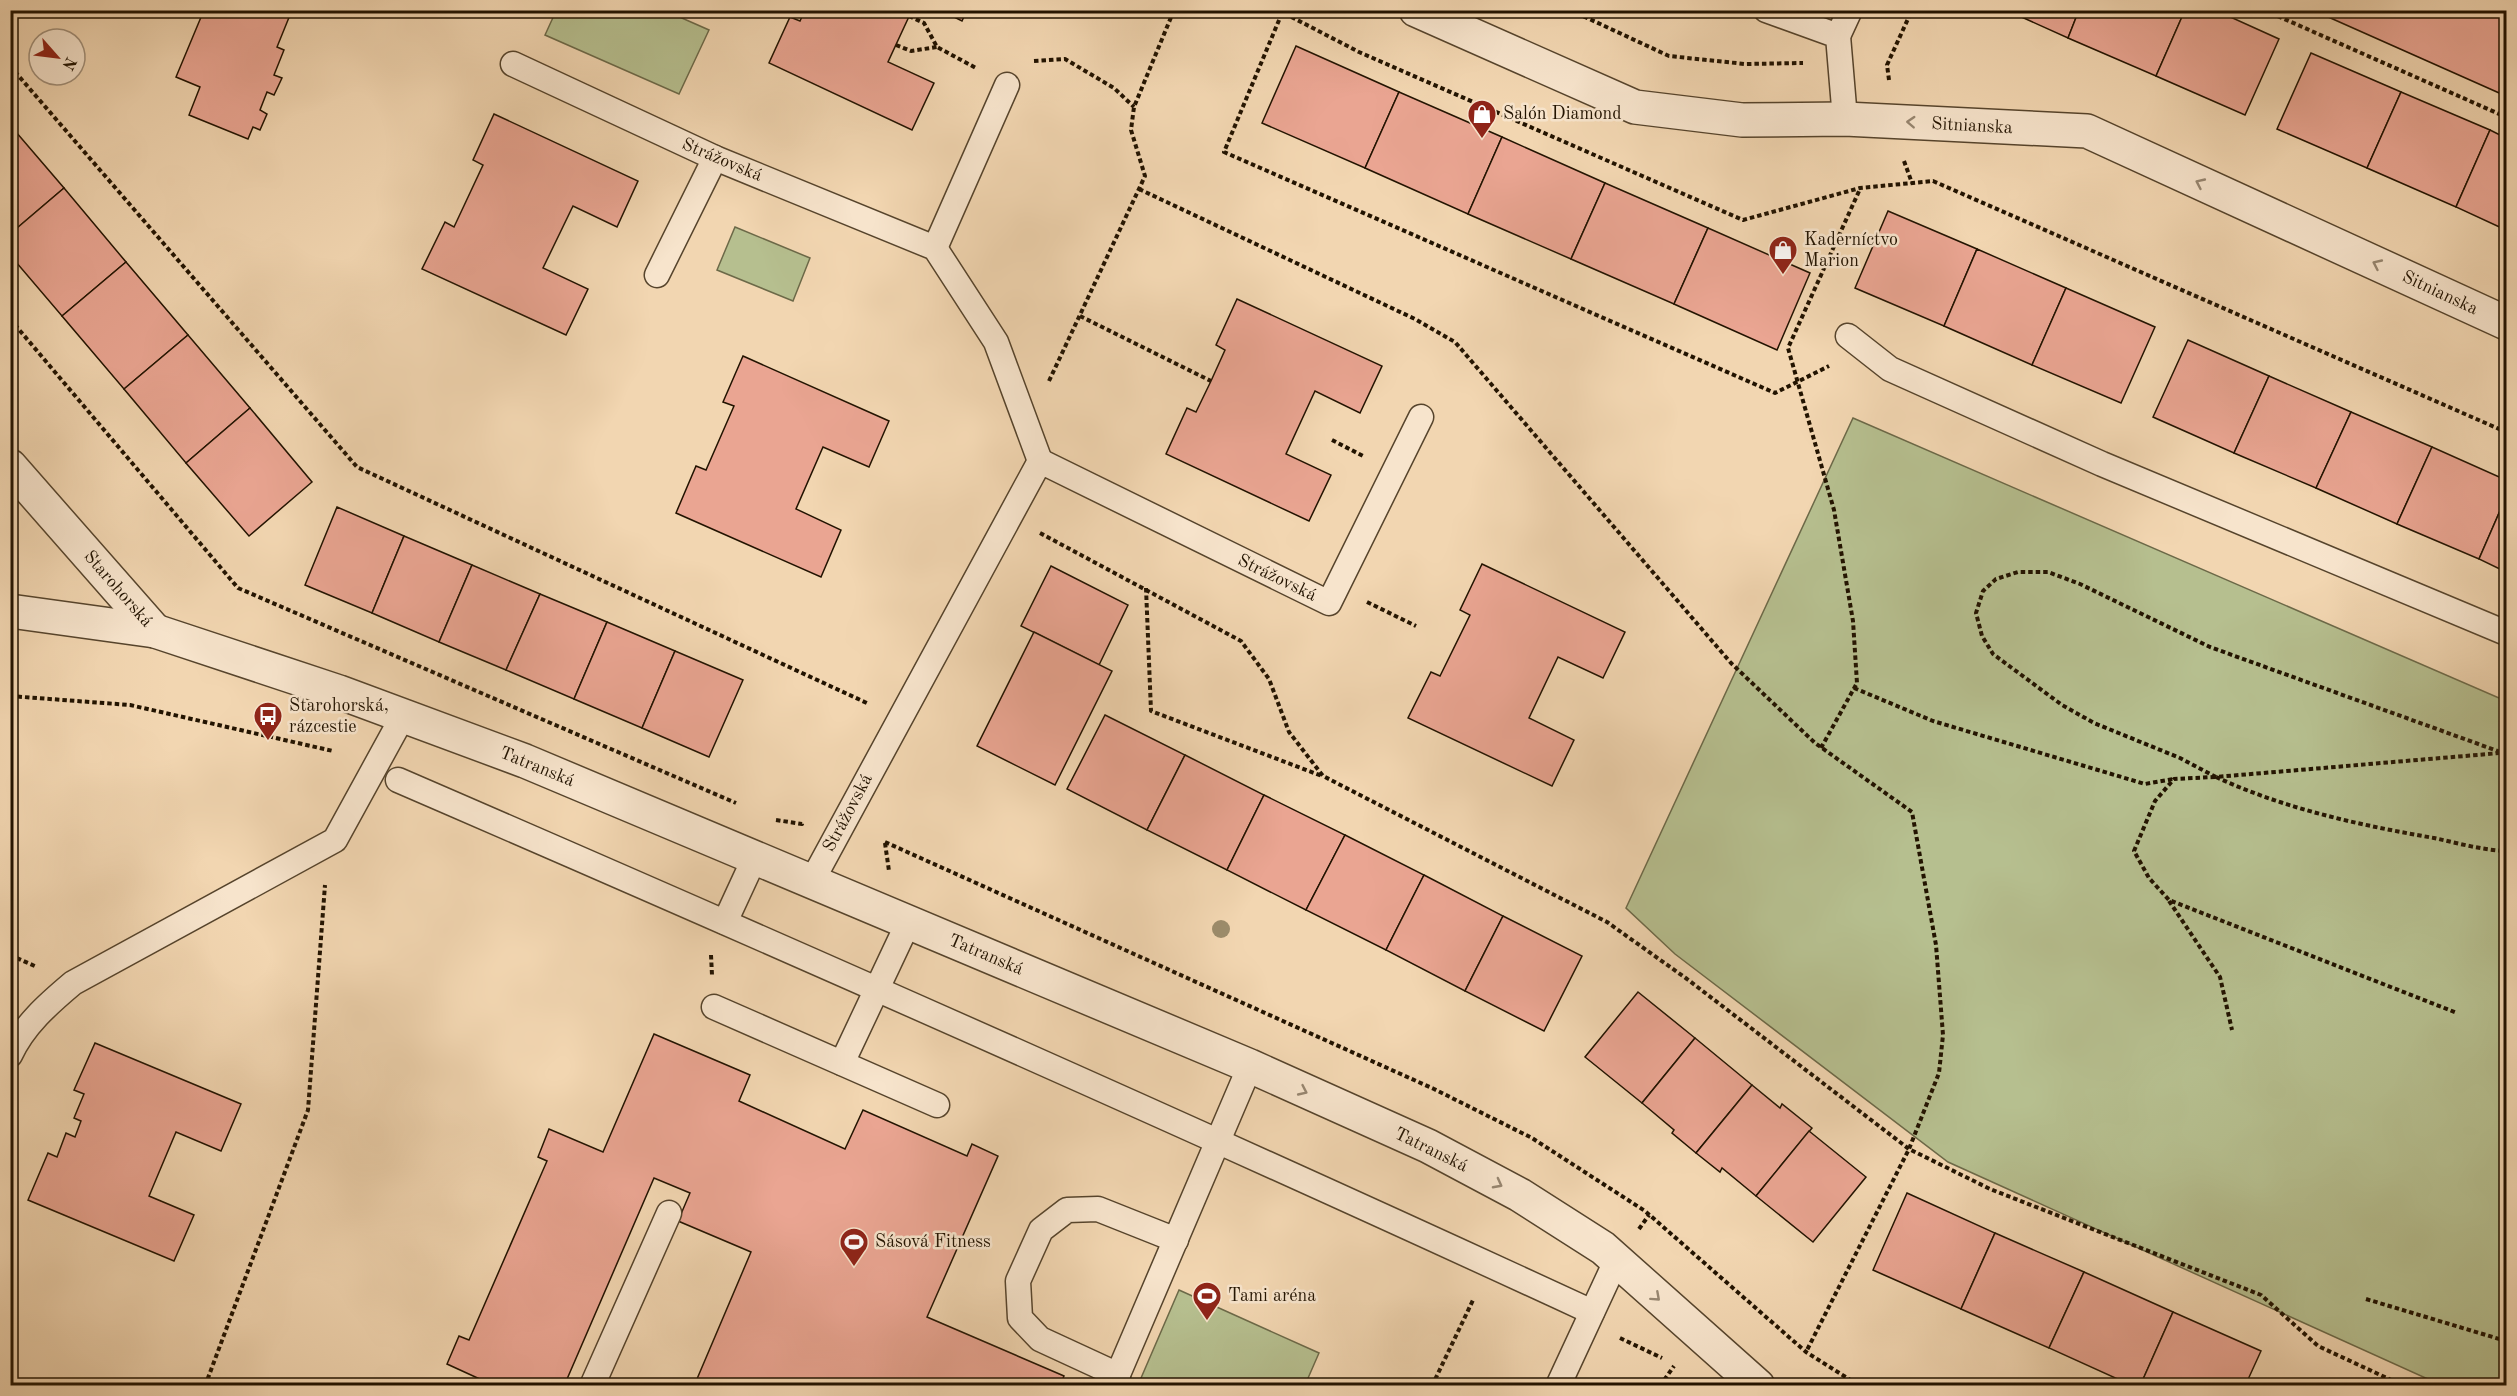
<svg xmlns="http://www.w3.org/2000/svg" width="2517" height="1396" font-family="'Old Standard TT',serif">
<rect width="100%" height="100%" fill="#f2d6b1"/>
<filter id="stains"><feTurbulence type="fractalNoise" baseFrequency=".00333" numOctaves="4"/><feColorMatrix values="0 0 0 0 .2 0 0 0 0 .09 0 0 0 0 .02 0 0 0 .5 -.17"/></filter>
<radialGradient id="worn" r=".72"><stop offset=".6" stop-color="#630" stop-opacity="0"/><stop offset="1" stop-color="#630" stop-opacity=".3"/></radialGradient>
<g fill="#b6bf8f" stroke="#6c6948" stroke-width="1.5">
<path d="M556 11H666L709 30 679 94 545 35Z"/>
<path d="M735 227 810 258 793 301 717 270Z"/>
<path d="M1853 418 2506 701V1385H2441L1948 1162 1675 954 1626 908Z"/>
<path d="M1179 1290 1319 1353 1305 1385H1138Z"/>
</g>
<g fill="#eaa592" stroke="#221300" stroke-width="1.5">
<path d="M204 10H292L277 47 284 50 274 75 282 78 274 95 267 92 260 110 267 114 260 130 253 127 248 139 189 115 200 87 176 77Z"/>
<path d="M805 10H912L888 62 934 83 912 130 769 63 790 17 800 21Z"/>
<path d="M940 10H967L962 21Z"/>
<path d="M2006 10H2079L2068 38Z"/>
<path d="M2079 10H2185L2156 76 2068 38Z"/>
<path d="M2185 10H2215L2279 39 2245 115 2156 76Z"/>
<path d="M2328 10H2497L2506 15V96L2326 16Z"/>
<path d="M1296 46 1399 92 1365 168 1262 123Z"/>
<path d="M2311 53 2401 92 2367 168 2277 129Z"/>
<path d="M1399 92 1502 137 1468 214 1365 168Z"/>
<path d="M2401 92 2490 130 2456 207 2367 168Z"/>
<path d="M494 114 638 181 617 227 573 206 543 268 588 289 566 335 422 269 445 222 454 227 483 165 473 160Z"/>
<path d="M10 125 64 188 10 234Z"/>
<path d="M2490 130 2506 138V230L2456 207Z"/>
<path d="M1502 137 1605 183 1571 259 1468 214Z"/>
<path d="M1605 183 1708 228 1674 304 1571 259Z"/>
<path d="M64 188 126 262 62 316 10 255V234Z"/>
<path d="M1888 211 1977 249 1944 326 1855 288Z"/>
<path d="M1708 228 1810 273 1777 350 1674 304Z"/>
<path d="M1977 249 2066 288 2032 365 1944 326Z"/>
<path d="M126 262 188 335 124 389 62 316Z"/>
<path d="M2066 288 2155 327 2121 403 2032 365Z"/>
<path d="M1237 299 1382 366 1360 413 1315 391 1286 454 1331 475 1309 521 1166 454 1187 408 1196 412 1211 381 1225 350 1216 345Z"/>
<path d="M188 335 250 408 186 463 124 389Z"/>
<path d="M2188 340 2269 376 2234 453 2153 417Z"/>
<path d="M743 356 889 421 869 467 823 447 796 509 841 530 821 577 676 513 696 466 706 470 734 406 723 402Z"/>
<path d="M2269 376 2351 412 2316 488 2234 453Z"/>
<path d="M250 408 312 482 249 536 186 463Z"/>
<path d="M2351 412 2432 447 2397 524 2316 488Z"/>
<path d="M2432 447 2506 480V497L2479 559 2397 524Z"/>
<path d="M2506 497V572L2479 559Z"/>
<path d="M337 507 404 536 372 613 305 585Z"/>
<path d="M404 536 472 565 439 642 372 613Z"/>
<path d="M1482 564 1625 632 1603 678 1558 657 1529 718 1574 740 1552 786 1408 718 1431 672 1440 676 1470 615 1460 610Z"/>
<path d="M472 565 540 594 506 670 439 642Z"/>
<path d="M1051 566 1128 605 1099 665 1021 626Z"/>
<path d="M540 594 607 622 574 699 506 670Z"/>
<path d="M607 622 675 651 642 728 574 699Z"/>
<path d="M1034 632 1112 671 1055 785 977 746Z"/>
<path d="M675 651 743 680 709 757 642 728Z"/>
<path d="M1105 715 1185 755 1147 830 1067 789Z"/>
<path d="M1185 755 1264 795 1227 870 1147 830Z"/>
<path d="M1264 795 1345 835 1306 910 1227 870Z"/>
<path d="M1345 835 1424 875 1386 950 1306 910Z"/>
<path d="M1424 875 1503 916 1465 991 1386 950Z"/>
<path d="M1503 916 1582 956 1544 1031 1465 991Z"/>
<path d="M1638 992 1695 1038 1642 1103 1585 1057Z"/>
<path d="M654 1034 750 1075 739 1101 845 1149 863 1110 967 1156 972 1144 998 1156 927 1317 1064 1376 1060 1386H694L751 1252 678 1221 690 1193 654 1178 564 1386H495L447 1364 459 1336 469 1340 547 1161 538 1157 549 1129 603 1152Z"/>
<path d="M1695 1038 1752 1085 1696 1153 1672 1133 1674 1130 1642 1103Z"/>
<path d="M95 1043 241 1104 221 1151 176 1132 149 1196 194 1215 174 1261 28 1200 48 1153 57 1157 66 1133 75 1137 81 1121 74 1118 84 1094 74 1090Z"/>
<path d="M1752 1085 1780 1108 1782 1104 1812 1128 1756 1196 1722 1168 1720 1172 1696 1153Z"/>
<path d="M1809 1131 1866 1177 1813 1242 1756 1196Z"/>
<path d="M1907 1193 1995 1233 1961 1309 1873 1270Z"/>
<path d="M1995 1233 2084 1272 2049 1348 1961 1309Z"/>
<path d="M2084 1272 2173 1312 2140 1386H2133L2049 1348Z"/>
<path d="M2173 1312 2261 1351 2245 1386H2140Z"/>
</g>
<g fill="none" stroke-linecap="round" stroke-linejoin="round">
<g stroke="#56442c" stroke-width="27">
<g id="service">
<path d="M1766 10 1838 36 1845 119"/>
<path d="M1838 36 1850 10"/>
<path d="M513 64 715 158 935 248 996 342 1040 461"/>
<path d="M935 248 1007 85"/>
<path d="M657 275 715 158"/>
<path d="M1848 336 1890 369 2102 464 2506 633"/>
<path d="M398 780C798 953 1196 1129 1592 1312"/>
<path d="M812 881 1040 461 1329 603 1421 417"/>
<path d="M725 922 755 857"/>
<path d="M714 1007 937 1105"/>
<path d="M10 1055C24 1025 48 1004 73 983L335 840 403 716"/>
<path d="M842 1063 908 923"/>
<path d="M1118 1375 1040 1339 1020 1318 1018 1281 1041 1230 1067 1210 1098 1209 1176 1240"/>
<path d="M592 1386 669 1213"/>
<path d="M1113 1386 1250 1066"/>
<path d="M1558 1386 1616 1261"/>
</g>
</g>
<g stroke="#56442c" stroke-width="36">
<g id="minor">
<path d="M1416 10 1635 107 1742 120 1845 119 2087 131 2506 323"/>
<path d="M10 466 155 631"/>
</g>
</g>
<g stroke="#56442c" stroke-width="36">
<path id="tertiary" d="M10 611 155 631 339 692 525 761 1250 1066 1428 1146 1520 1195 1603 1248 1758 1386"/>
</g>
<g stroke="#221300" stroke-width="4" stroke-dasharray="4.5 3" stroke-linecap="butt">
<path d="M1278 10 1359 52 1743 220 1860 188 1933 181 2506 432"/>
<path d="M1570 10 1669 56 1745 64 1803 63"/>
<path d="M2264 10 2506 117"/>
<path d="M1282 13 1224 152 1775 393 1829 366"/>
<path d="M909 16 924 23 937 47 976 68"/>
<path d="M896 45 911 51 937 47"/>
<path d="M1034 61 1065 59 1114 88 1134 107"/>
<path d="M10 66 357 467 869 704"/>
<path d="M1889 80 1887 65 1912 10"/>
<path d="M1904 161 1912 183"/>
<path d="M1139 189 1415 319 1455 342 1731 663 1815 743 1912 812 1936 945 1943 1035 1939 1073 1909 1149 1806 1352"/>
<path d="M1080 316 1211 381"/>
<path d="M10 319 238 588 736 803"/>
<path d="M1049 381 1145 176 1131 130 1134 107 1174 10"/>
<path d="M1332 440 1363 456"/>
<path d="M1040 533 1241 641 1269 679 1289 732 1323 776 1607 922 1687 979 1909 1149 1990 1189 2261 1295 2318 1346 2404 1386"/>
<path d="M1146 588 1151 711 1322 776"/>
<path d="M1367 602 1416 626"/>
<path d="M1854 688 1933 721 2145 784 2173 779"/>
<path d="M10 696 130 705 333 751"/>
<path d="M1821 748 1857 683 1853 621 1834 510 1788 348 1860 189"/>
<path d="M2500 753 2216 777C2285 809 2359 825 2434 838 2457 843 2482 850 2506 851"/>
<path d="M2215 777 2174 779 2155 801 2134 851 2149 878 2169 900 2457 1013"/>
<path d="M2216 777 2180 758 2094 723 2062 705 1993 654 1982 636 1976 613 1983 591 1996 579 2018 572H2048L2080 584 2210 647 2506 754"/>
<path d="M776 820 802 824 803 821"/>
<path d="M885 842 1434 1089 1532 1138 1645 1211 1806 1352 1860 1386"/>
<path d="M885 843 889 871"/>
<path d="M2169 901 2220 977 2232 1030"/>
<path d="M10 955 37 967"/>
<path d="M711 955 712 975"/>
<path d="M1639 1229 1649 1215"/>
<path d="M2366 1299 2506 1341"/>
<path d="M1620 1338 1662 1358"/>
<path d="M205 1386 308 1110 325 885"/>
<path d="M1432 1386 1474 1298"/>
<path d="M1660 1386 1674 1366"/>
</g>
<use href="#service" stroke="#f7e4cc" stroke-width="24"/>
<use href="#minor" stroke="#f7e4cc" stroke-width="33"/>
<use href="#tertiary" stroke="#f7e4cc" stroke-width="33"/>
</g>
<circle fill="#9c8c6b" cx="1221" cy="929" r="9"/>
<defs><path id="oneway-chevron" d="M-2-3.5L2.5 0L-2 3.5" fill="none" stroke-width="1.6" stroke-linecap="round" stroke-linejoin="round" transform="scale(1.5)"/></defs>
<g stroke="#978670">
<use href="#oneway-chevron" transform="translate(1911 122) rotate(-177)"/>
<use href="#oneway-chevron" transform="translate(2200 183) rotate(-155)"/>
<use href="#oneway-chevron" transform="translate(2377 264) rotate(-155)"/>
<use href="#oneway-chevron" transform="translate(1303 1091) rotate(25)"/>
<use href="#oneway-chevron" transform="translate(1498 1184) rotate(28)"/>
<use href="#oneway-chevron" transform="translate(1656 1297) rotate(42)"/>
</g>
<defs>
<g id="shop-pin" transform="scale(1.5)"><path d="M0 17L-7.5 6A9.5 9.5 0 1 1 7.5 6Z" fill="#8f2418" stroke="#f7e4cc"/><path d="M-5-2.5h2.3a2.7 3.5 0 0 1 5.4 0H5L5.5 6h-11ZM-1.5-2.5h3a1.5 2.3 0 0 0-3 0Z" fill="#fff"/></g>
<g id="bus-pin" transform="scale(1.5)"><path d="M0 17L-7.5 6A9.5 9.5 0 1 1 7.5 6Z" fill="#8f2418" stroke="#f7e4cc"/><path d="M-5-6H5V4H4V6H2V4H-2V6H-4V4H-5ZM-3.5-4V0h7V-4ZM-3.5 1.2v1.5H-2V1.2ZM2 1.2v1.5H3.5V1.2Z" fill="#fff"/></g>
<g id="stadium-pin" transform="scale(1.5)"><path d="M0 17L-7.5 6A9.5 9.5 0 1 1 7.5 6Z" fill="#8f2418" stroke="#f7e4cc"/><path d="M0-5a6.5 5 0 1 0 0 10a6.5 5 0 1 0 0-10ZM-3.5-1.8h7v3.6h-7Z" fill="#fff"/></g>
</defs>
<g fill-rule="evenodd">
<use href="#shop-pin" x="1482" y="114"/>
<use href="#shop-pin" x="1783" y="250"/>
<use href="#bus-pin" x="268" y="716"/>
<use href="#stadium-pin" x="854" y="1242"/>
<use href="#stadium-pin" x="1207" y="1296"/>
</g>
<g text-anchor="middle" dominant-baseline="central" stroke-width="5" stroke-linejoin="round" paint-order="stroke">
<g font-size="18" fill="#221300" stroke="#f7e4cc" text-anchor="start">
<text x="1503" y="114">Salón Diamond</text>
<text x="1804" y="240">Kaderníctvo<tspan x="1804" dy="21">Marion</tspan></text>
<text x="289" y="706">Starohorská,<tspan x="289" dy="21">rázcestie</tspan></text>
<text x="875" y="1242">Sásová Fitness</text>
<text x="1228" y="1296">Tami aréna</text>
</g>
<g font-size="18" fill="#221300" stroke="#f7e4cc">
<text transform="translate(1972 126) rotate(3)">Sitnianska</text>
<text transform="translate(722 160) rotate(23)">Strážovská</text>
<text transform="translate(2440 293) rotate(25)">Sitnianska</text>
<text transform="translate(1277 578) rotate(26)">Strážovská</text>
<text transform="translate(118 589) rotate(49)">Starohorská</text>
<text transform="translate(537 767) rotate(22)">Tatranská</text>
<text transform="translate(848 813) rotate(-62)">Strážovská</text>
<text transform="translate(986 955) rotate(23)">Tatranská</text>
<text transform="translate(1431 1150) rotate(26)">Tatranská</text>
</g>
</g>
<rect width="2517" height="1396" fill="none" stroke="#f2d6b1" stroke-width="36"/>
<rect x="12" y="12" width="2493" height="1372" fill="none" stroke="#221300" stroke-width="3"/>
<rect x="18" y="18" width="2481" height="1360" fill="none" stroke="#221300" stroke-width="1.5"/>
<g transform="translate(57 57) rotate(118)"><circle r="28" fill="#f7e4cc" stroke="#a2907a" stroke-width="1.5"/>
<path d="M0-4.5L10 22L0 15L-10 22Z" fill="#8f2418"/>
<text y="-9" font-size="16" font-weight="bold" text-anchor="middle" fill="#221300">N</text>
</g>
<rect width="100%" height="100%" filter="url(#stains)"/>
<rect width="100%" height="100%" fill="url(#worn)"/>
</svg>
